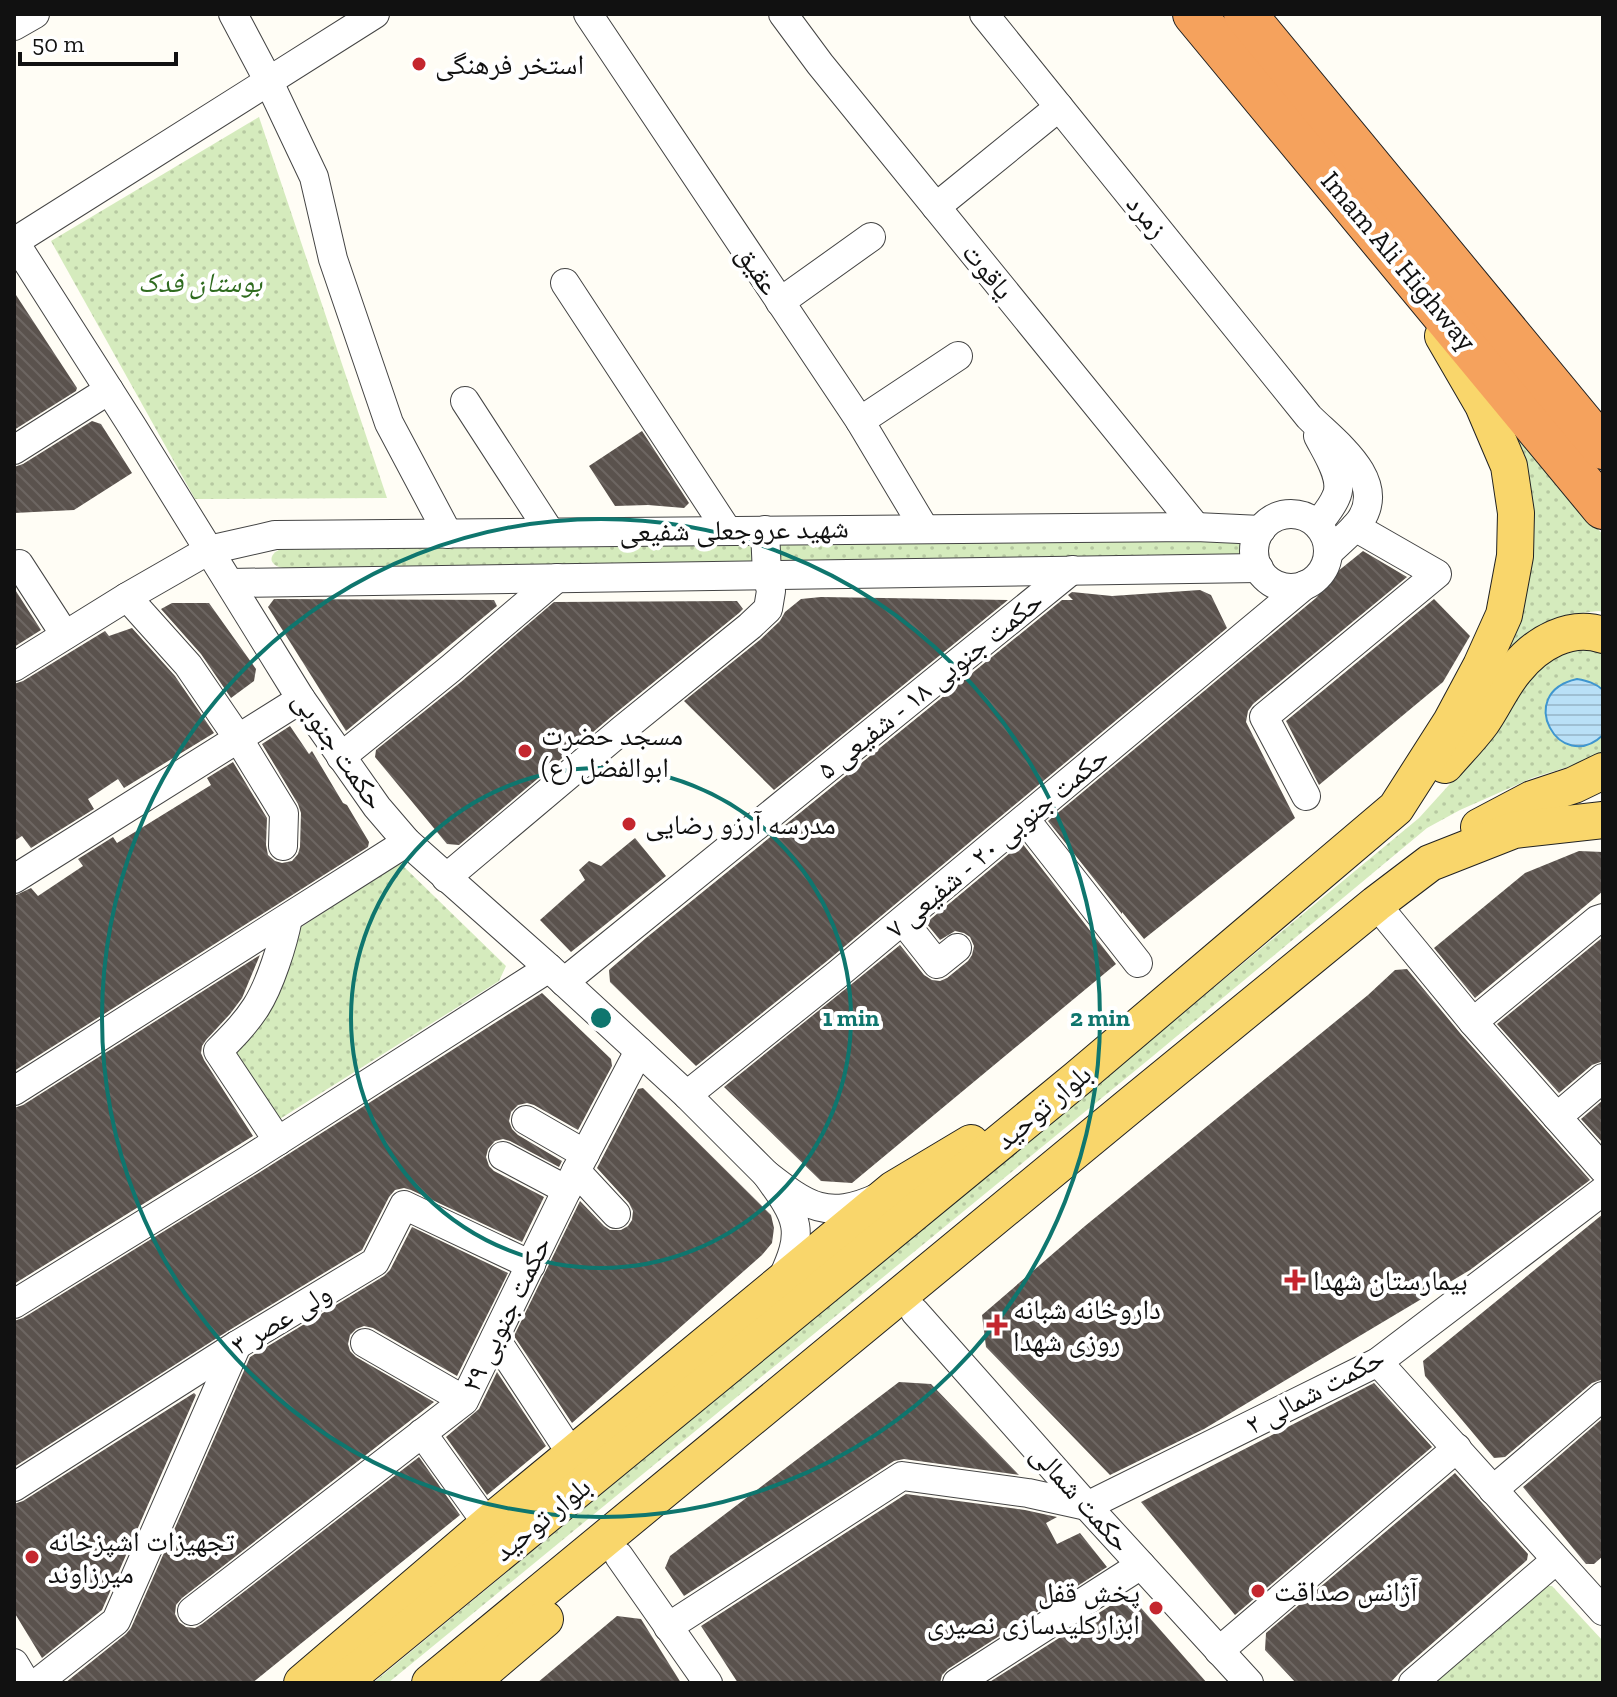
<svg xmlns="http://www.w3.org/2000/svg" width="1617" height="1697" font-family="'Zilla Slab','Noto Naskh Arabic',serif">
<defs>
<pattern id="grass-dots" width="8" height="8" patternUnits="userSpaceOnUse" patternTransform="scale(2)"><rect width="8" height="8" fill="#d5ebbd"/><path d="M2 2h.1M6 6h.1" fill="none" stroke="#b6c8a1" stroke-width="1.8" stroke-linecap="round"/></pattern>
<pattern id="water-rules" width="6" height="5" patternUnits="userSpaceOnUse" patternTransform="scale(2)"><rect width="6" height="5" fill="#b9e0f7"/><path d="M0 2.5h6" fill="none" stroke="#9ebfd3"/></pattern>
<pattern id="building-back-hatch" width="6" height="6" patternUnits="userSpaceOnUse" patternTransform="scale(2)"><rect width="6" height="6" fill="#5a524d"/><path d="M-1 5l2 2M0 0l6 6M5-1l2 2" fill="none" stroke="#6d6662"/></pattern>
</defs>
<rect width="100%" height="100%" fill="#fffdf5"/>
<g fill="url(#grass-dots)">
<path d="M259 117 387 498 195 499 51 241Z"/>
<path d="M1511 426 1603 535V612L1599 611 1570 614 1535 630 1503 654Z"/>
<path d="M1246 537V555L780 561 776 546 780 542Z"/>
<path d="M746 542 752 546 753 560 748 563 283 568C265 564 270 551 285 548Z"/>
<path d="M1603 648V756L1532 778 1460 810 1427 828 1153 1056 388 1683H373L1419 818 1478 753 1525 683 1554 651Z"/>
<path d="M400 863 506 966 499 981 275 1122 224 1036 244 1018 272 946Z"/>
<path d="M1543 1586H1552L1603 1641V1683H1432Z"/>
</g>
<path fill="url(#water-rules)" stroke="#3f96cf" stroke-width="2" d="M1577 679C1588 681 1595 683 1603 690V735C1560 776 1513 693 1577 679Z"/>
<g fill="url(#building-back-hatch)">
<path d="M14 292 77 388 76 391 14 430Z"/>
<path d="M92 421 101 424 132 473 74 510 14 513V467L23 464Z"/>
<path d="M642 431 689 503 684 508 648 505 615 506 589 466Z"/>
<path d="M1363 551 1407 577 1253 704 1248 711 1246 722 1295 818 1144 939 1122 912V914L1048 821 1316 598 1321 592 1322 584Z"/>
<path d="M14 588 41 630 14 647Z"/>
<path d="M1200 590 1211 595 1227 628 827 961 696 1066 610 982 609 970 646 938 1062 600H1073L1068 595 1072 592 1112 596Z"/>
<path d="M821 597 1008 600 774 790 684 701 761 639 780 621 785 612 801 599Z"/>
<path d="M274 599 494 600 497 606 346 731 268 607Z"/>
<path d="M1434 599 1470 636 1443 682 1319 785 1286 721Z"/>
<path d="M737 601 743 609 739 613 612 716 459 845 447 844 375 757 376 750 461 682 554 602Z"/>
<path d="M172 603H209L256 669 254 681 231 698 201 654 161 609Z"/>
<path d="M132 628 175 676 214 733 124 788 118 779 88 799 94 809 31 848 22 836 14 841V684L23 681 105 631 109 636Z"/>
<path d="M290 726 309 754 312 751 343 803 347 805 369 842 368 847 14 1071V896L31 888 38 896 83 866 78 859 113 837 117 843 211 785 207 778 233 762 267 818 266 845 268 855 275 861 282 863 292 861 298 854 300 847 301 813 298 804 262 744Z"/>
<path d="M635 838 666 876 571 952 540 920 585 880 579 870 589 861 601 866Z"/>
<path d="M1022 843 1116 964 852 1183 821 1181 724 1087 900 945 924 975 932 980 940 981 947 978 968 961 972 955 974 946 970 937 964 933 955 931 940 940 926 923Z"/>
<path d="M1579 851 1603 852V891L1475 998 1434 948 1525 873Z"/>
<path d="M1603 937V1061L1592 1065 1559 1093 1497 1024Z"/>
<path d="M260 955 242 998 230 1014 206 1040 202 1046 201 1053 204 1060 253 1136 14 1284V1108L23 1105Z"/>
<path d="M1407 969 1460 1033 1590 1180 1470 1270 1204 1429 1110 1475 986 1347 982 1315 1085 1226 1368 995 1395 970Z"/>
<path d="M542 993 611 1059 612 1066 578 1130 534 1105 527 1103 518 1105 511 1112 509 1121 512 1129 518 1135 562 1161 559 1167 510 1141 503 1139 495 1141 488 1149 486 1157 489 1166 494 1171 544 1197 522 1242 411 1190 404 1188 395 1190 389 1197 362 1250 228 1331 14 1467V1321L23 1318 257 1174Z"/>
<path d="M643 1088 771 1215 774 1228 772 1243 762 1255 572 1423 514 1336 580 1201 604 1226 610 1230H621L628 1226 632 1220 633 1211 629 1203 597 1168 638 1089Z"/>
<path d="M1603 1100V1143L1581 1119Z"/>
<path d="M1603 1214V1379L1592 1383 1505 1457 1494 1458 1425 1376 1423 1361Z"/>
<path d="M412 1227 508 1273 457 1376 373 1328 364 1326 356 1329 350 1335 348 1344 350 1351 356 1357 434 1402 182 1598 176 1605 175 1614 179 1622 186 1627 195 1628 202 1624 419 1457 460 1515 252 1683H65L126 1634 131 1628 250 1357 384 1276 390 1270Z"/>
<path d="M497 1372 546 1446 487 1495 446 1437 479 1409Z"/>
<path d="M899 1382 931 1384 1019 1475 904 1459 894 1461 684 1596 665 1568 670 1556Z"/>
<path d="M1374 1383 1432 1447 1235 1615 1141 1502Z"/>
<path d="M194 1393 196 1395 102 1610 42 1658 14 1612V1504L23 1501Z"/>
<path d="M1603 1418V1556L1594 1564H1586L1523 1487Z"/>
<path d="M1455 1473 1528 1554 1527 1560 1402 1670 1390 1683H1296L1265 1650 1266 1633Z"/>
<path d="M906 1494 1025 1510 1057 1517 1046 1523 1057 1544 1080 1533 1107 1567 948 1669 942 1675 940 1683H738L701 1626Z"/>
<path d="M1124 1597 1134 1600 1207 1683H988Z"/>
<path d="M617 1616 641 1619 681 1683H537Z"/>
</g>
<g fill="none" stroke-linecap="round" stroke-linejoin="round">
<g stroke="#444" stroke-width="30">
<g id="minor">
<path d="M233 14 268 80 314 177 333 259 389 423 448 534"/>
<path d="M588 14 860 421 924 528"/>
<path d="M783 14 820 64 1196 527"/>
<path d="M984 14 1309 417C1335 443 1388 480 1360 521 1351 533 1338 543 1328 553"/>
<path d="M14 26 35 14"/>
<path d="M936 207 1059 107"/>
<path d="M14 241 132 426 301 699 377 807 407 842 549 968 687 1095 766 1174"/>
<path d="M14 242 375 14"/>
<path d="M565 283 727 530"/>
<path d="M780 302 871 237"/>
<path d="M465 401 550 532"/>
<path d="M860 421 958 356"/>
<path d="M14 450 109 390"/>
<circle cx="1291" cy="551" r="37"/>
<path d="M1318 524C1324 516 1332 507 1336 497 1345 479 1326 452 1318 436"/>
<path d="M19 564 65 635"/>
<path d="M230 583 1259 568"/>
<path d="M127 597 188 665 238 738 284 813 283 846"/>
<path d="M14 667 127 597 209 550 275 535 1196 527 1261 530"/>
<path d="M341 757 450 669 557 578"/>
<path d="M1306 796 1264 717 1437 574 1355 527"/>
<path d="M1025 819 1138 963"/>
<path d="M446 878 623 729 750 626 768 609 771 591 767 575 765 530"/>
<path d="M14 879 301 699"/>
<path d="M1376 904 1473 1022 1603 1169"/>
<path d="M903 921 937 964 957 948"/>
<path d="M564 982 1072 570"/>
<path d="M1473 1022 1597 920 1603 918"/>
<path d="M14 1091 407 842"/>
<path d="M687 1095 838 974 1305 585"/>
<path d="M1557 1117 1603 1078"/>
<path d="M526 1120 585 1154"/>
<path d="M278 1141 218 1051C232 1037 245 1024 256 1007 270 985 283 944 288 918"/>
<path d="M503 1156 567 1190"/>
<path d="M576 1171 616 1214"/>
<path d="M780 1283C806 1230 799 1219 766 1174 807 1206 827 1221 879 1197"/>
<path d="M14 1304 248 1160 549 968"/>
<path d="M915 1312 1087 1506 1249 1683"/>
<path d="M495 1338 565 1444"/>
<path d="M365 1343 464 1400"/>
<path d="M1378 1362 1603 1611"/>
<path d="M422 1433 478 1511"/>
<path d="M14 1487 237 1345 375 1262 404 1205 531 1265"/>
<path d="M1493 1490 1603 1396"/>
<path d="M619 1556 708 1683"/>
<path d="M192 1611 464 1401 576 1171 639 1051"/>
<path d="M668 1627 902 1476 1028 1493 1087 1506 1378 1362 1603 1191"/>
<path d="M1219 1651 1457 1448"/>
<path d="M14 1663 26 1683"/>
<path d="M37 1683 116 1621 237 1345"/>
<path d="M957 1683 1141 1565"/>
<path d="M1413 1683 1556 1560"/>
</g>
</g>
<g stroke="#222" stroke-width="38">
<g id="major">
<path d="M1445 765C1457 751 1471 737 1482 722 1494 705 1502 685 1516 669 1537 643 1570 624 1603 635"/>
<path d="M1479 827 1532 799 1574 785 1603 771"/>
<path d="M302 1683 488 1524 894 1189 971 1143"/>
<path d="M342 1683 1078 1078 1396 808 1451 722 1481 666 1504 615 1515 556 1516 513 1509 466 1483 405 1443 336"/>
<path d="M430 1683 1127 1108 1376 904 1430 863 1514 830 1603 820"/>
<path d="M470 1683 545 1619"/>
</g>
</g>
<g stroke="#222" stroke-width="44">
<g id="highway">
<path d="M1194 14 1603 508"/>
<path d="M1245 14 1603 448"/>
</g>
</g>
<use href="#minor" stroke="#fff" stroke-width="28"/>
<use href="#major" stroke="#f9d66b" stroke-width="36"/>
<use href="#highway" stroke="#f5a25d" stroke-width="42"/>
</g>
<g fill="none" stroke="#0f766e" stroke-width="4">
<circle cx="601" cy="1018" r="250"/>
<circle cx="601" cy="1018" r="499"/>
</g>
<g fill="#c4262e" stroke="#fff" stroke-width="3">
<circle cx="419" cy="64" r="8"/>
<circle cx="525" cy="751" r="8"/>
<circle cx="629" cy="824" r="8"/>
<path d="M1291 1268h8v8h8v8h-8v8h-8v-8h-8v-8h8z"/>
<path d="M993 1313h8v8h8v8h-8v8h-8v-8h-8v-8h8z"/>
<circle cx="32" cy="1557" r="8"/>
<circle cx="1258" cy="1591" r="8"/>
<circle cx="1156" cy="1608" r="8"/>
</g>
<g text-anchor="middle" dominant-baseline="central" stroke-width="8" stroke-linejoin="round" paint-order="stroke">
<g font-size="28" fill="#111" stroke="#fff" text-anchor="start">
<text x="435" y="64">استخر فرهنگی</text>
<text x="541" y="735">مسجد حضرت<tspan x="541" dy="32">ابوالفضل (ع)</tspan></text>
<text x="645" y="824">مدرسه آرزو رضایی</text>
<text x="1313" y="1280">بیمارستان شهدا</text>
<text x="1013" y="1309">داروخانه شبانه<tspan x="1013" dy="32">روزی شهدا</tspan></text>
<text x="48" y="1541">تجهیزات اشپزخانه<tspan x="48" dy="32">میرزاوند</tspan></text>
<text x="1274" y="1591">آژانس صداقت</text>
<text x="1140" y="1592" text-anchor="end">پخش قفل<tspan x="1140" dy="32">ابزارکلیدسازی نصیری</tspan></text>
</g>
<g font-size="28" fill="#111" stroke="#fff">
<text transform="translate(1147 216) rotate(51)">زمرد</text>
<text transform="translate(1399 261) rotate(50)">Imam Ali Highway</text>
<text transform="translate(758 270) rotate(56)">عقیق</text>
<text transform="translate(988 271) rotate(51)">یاقوت</text>
<text transform="translate(734 530) rotate(-1)">شهید عروجعلی شفیعی</text>
<text transform="translate(930 685) rotate(-39)">حکمت جنوبی ۱۸ - شفیعی ۵</text>
<text transform="translate(339 750) rotate(55)">حکمت جنوبی</text>
<text transform="translate(997 842) rotate(-40)">حکمت جنوبی ۲۰ - شفیعی ۷</text>
<text transform="translate(1043 1107) rotate(-40)">بلوار توحید</text>
<text transform="translate(506 1314) rotate(-64)">حکمت جنوبی ۲۹</text>
<text transform="translate(281 1319) rotate(-31)">ولی عصر ۳</text>
<text transform="translate(1315 1391) rotate(-28)">حکمت شمالی ۲</text>
<text transform="translate(1081 1498) rotate(48)">حکمت شمالی</text>
<text transform="translate(542 1519) rotate(-39)">بلوار توحید</text>
</g>
<g font-size="28" font-style="italic" fill="#2f6b1f" stroke="#fff">
<text x="200" y="282">بوستان فدک</text>
</g>
</g>
<circle cx="601" cy="1018" r="12" fill="#0f766e" stroke="#fff" stroke-width="4"/>
<g font-size="24" text-anchor="middle" font-weight="bold" fill="#0f766e" stroke="#fff" stroke-width="8" stroke-linejoin="round" paint-order="stroke">
<text x="851" y="1026">1 min</text>
<text x="1100" y="1026">2 min</text>
</g>
<rect width="1617" height="1697" fill="none" stroke="#111111" stroke-width="32"/>
<path d="M20 52v12h156v-12" fill="none" stroke="#111111" stroke-width="4"/>
<text x="32" y="52" font-size="24" fill="#111111" stroke="#ffffff" stroke-width="6" paint-order="stroke">50 m</text>
</svg>
